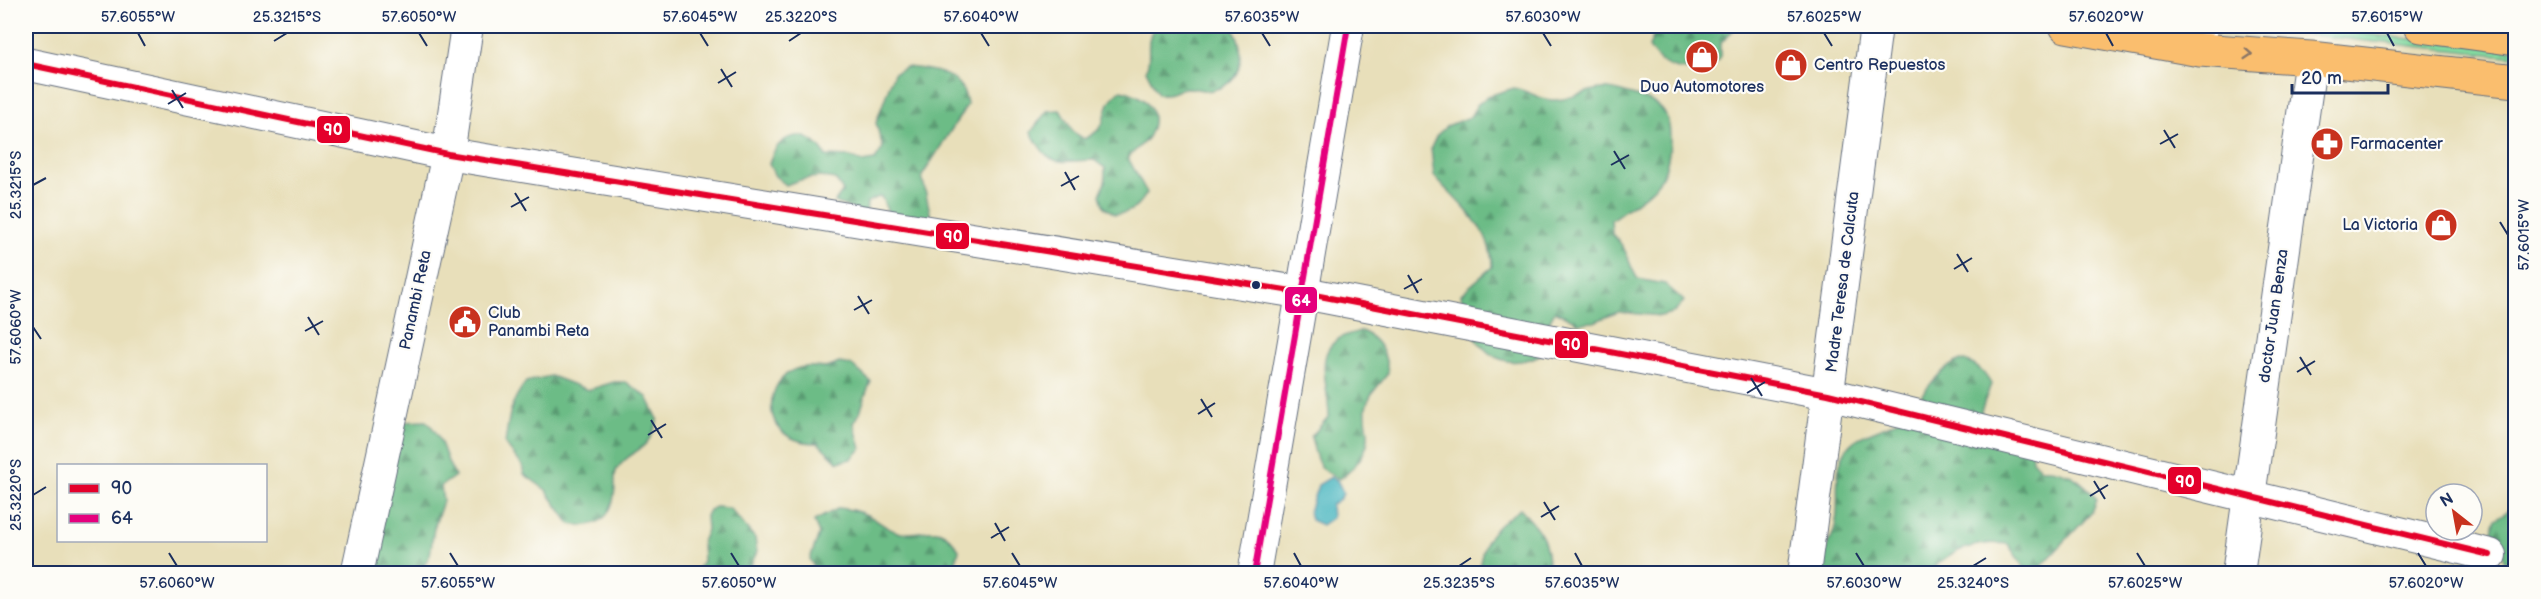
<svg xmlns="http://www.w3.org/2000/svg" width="2541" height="599" font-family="'Balsamiq Sans',sans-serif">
<defs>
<pattern id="grass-tufts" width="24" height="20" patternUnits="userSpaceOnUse" patternTransform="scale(1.5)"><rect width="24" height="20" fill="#85dca0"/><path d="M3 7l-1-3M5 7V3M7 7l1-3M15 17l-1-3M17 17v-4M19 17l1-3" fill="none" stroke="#72bd8c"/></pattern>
<pattern id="forest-firs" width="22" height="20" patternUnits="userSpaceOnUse" patternTransform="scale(1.5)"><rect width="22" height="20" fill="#6cbc86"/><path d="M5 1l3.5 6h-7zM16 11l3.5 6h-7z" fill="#589971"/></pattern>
</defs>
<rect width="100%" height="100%" fill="#fdfcf7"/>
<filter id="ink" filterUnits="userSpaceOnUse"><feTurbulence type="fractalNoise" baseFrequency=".0167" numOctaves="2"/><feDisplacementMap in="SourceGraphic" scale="12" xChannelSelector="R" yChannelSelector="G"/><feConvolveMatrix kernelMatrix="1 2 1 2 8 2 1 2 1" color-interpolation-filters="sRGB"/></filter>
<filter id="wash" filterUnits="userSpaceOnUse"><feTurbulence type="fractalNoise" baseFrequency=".008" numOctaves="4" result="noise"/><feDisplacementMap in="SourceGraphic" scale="24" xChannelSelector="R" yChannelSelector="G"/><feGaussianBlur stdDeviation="1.35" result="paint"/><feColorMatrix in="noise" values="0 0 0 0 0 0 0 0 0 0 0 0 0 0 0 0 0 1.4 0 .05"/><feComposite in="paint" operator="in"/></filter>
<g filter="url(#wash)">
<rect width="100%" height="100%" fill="#e8dfba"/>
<path fill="url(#grass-tufts)" stroke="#50867f" stroke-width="1.5" d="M2226 26H2287L2515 50V57Z"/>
<g fill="url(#forest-firs)" stroke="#447672" stroke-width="1.5">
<path d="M1155 26H1231C1247 48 1245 82 1213 90 1205 92 1194 87 1185 88 1174 90 1175 95 1158 94L1146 70C1153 56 1143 44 1155 26Z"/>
<path d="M1654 26H1737L1720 44V58L1711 68C1687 73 1662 71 1649 47L1655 31Z"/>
<path d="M906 67C933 70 964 72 967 105L922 176 931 217 892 222 881 196 867 202 866 215 835 202 843 191 835 179C818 175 802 178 786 185L775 176 769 164C778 131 808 126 826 156L850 157 862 162 875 160 883 148 876 123 894 73Z"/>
<path d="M1514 88C1527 90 1540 100 1552 100 1569 101 1585 90 1601 89 1611 88 1619 91 1628 94 1654 101 1670 106 1670 137 1670 189 1646 193 1611 220L1612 234C1630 250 1626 262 1638 279L1665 284 1684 301 1675 312 1661 316 1618 312 1594 322 1579 323 1555 311 1548 324 1549 350C1498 381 1468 344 1461 294L1492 267C1493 228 1457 203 1434 176L1431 148 1437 135 1447 126 1470 117 1477 105 1488 96Z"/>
<path d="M1121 90C1145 94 1162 113 1148 137 1143 144 1134 151 1128 158L1147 193C1138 207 1132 213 1115 214L1104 207 1100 195 1105 182V168L1094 160C1056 161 1050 169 1031 132L1047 111 1060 110 1073 132 1084 139C1116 125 1096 108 1121 90Z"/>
<path d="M1362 331C1380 340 1386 353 1388 373 1380 385 1368 394 1366 408 1365 416 1367 424 1368 432 1370 451 1354 469 1340 479 1316 469 1317 461 1311 437L1329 416C1328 377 1307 340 1362 331Z"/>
<path d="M1961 360C1976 364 1983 370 1991 384L1981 411 1986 424 2031 448 2032 460 2041 469C2064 467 2085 482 2097 500L2092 512 2035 573 2023 566 2008 544C1982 541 1946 549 1931 573L1816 574C1820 557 1831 544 1835 527 1842 500 1830 473 1848 447 1860 431 1890 430 1906 413 1925 394 1935 371 1961 360Z"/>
<path d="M839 363 852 365 871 382C863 396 864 410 854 423L861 449 851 459 838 462 818 443C802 443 786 439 777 425 763 404 777 370 804 367 819 365 823 372 839 363Z"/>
<path d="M551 376 588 390 614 382H626L647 397 658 419C647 456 633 446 617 469 614 474 615 481 615 487 613 517 599 530 570 524L546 490 524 474 522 465 505 444C509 417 509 404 526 382Z"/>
<path d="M426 421C444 436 443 457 455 476L441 486 443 501 434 528 430 555 423 567 409 573H377L369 568 400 422Z"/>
<path d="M2515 490V565L2504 560 2501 546 2492 531 2496 519 2510 509Z"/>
<path d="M715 507 729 508 755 538 757 552 747 573H694L703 562 702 542 707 530 706 516 709 510Z"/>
<path d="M839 508C849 509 858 511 867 515 878 520 888 531 901 533 929 535 939 519 959 550L955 564 946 573H816L810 559 819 534 814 521Z"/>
<path d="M1520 509C1542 531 1549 542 1548 573H1479C1481 539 1493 528 1520 509Z"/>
</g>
<path fill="#46b5c0" stroke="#30728f" stroke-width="1.5" d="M1331 477 1337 480 1343 492 1341 498 1331 505 1332 518 1322 525 1311 520 1309 512 1318 485Z"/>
</g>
<g filter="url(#ink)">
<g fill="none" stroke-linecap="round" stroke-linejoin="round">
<g stroke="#636d7e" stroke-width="34">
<g id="street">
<path d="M2200 50V26"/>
<path d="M26 64 448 154 1304 293 1828 394 2490 555"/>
<path d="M357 574 448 154 467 26"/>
<path d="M1254 574 1348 26"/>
<path d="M1804 574 1876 26"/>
<path d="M2238 574 2311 58"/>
</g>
</g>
<g stroke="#636d7e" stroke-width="35">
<g id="highway">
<path d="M2066 26 2200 50 2311 58 2516 81"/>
<path d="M2421 26 2516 39"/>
</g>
</g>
<use href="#street" stroke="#fff" stroke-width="32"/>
<use href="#highway" stroke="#fabe6e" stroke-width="33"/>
<g stroke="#fdfcf7" stroke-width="10">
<path id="bus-1" d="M26 64 448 154 1304 293 1828 394 2490 555"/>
</g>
<g stroke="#fdfcf7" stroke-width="10">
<path id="bus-2" d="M1254 574 1348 26"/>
</g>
<use href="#bus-1" stroke="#e4002b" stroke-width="6"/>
<use href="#bus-2" stroke="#e5007d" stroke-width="6"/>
</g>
<defs><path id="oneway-chevron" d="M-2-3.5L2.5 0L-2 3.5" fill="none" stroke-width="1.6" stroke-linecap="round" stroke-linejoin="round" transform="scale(1.5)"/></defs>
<use stroke="#8a7666" href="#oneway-chevron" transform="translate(2248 54) rotate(4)"/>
</g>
<path fill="none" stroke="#1b2f5e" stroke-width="2" d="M138 33 145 46M419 33 427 46M700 33 708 46M981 33 989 46M1262 33 1270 46M1543 33 1551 46M1824 33 1832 46M2106 33 2113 46M2387 33 2394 46M274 41 287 33M789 41 801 33M721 69 732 87M718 83 736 72M172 90 183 108M168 104 186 93M2164 130 2175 148M2160 144 2178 134M1614 151 1625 169M1611 165 1629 155M1065 172 1075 190M33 185 46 178M1061 186 1079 176M515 193 526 211M511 207 529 197M2500 222 2508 235M1957 254 1968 272M1954 269 1972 258M1408 275 1418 293M1404 289 1422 279M858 296 869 314M854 310 872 300M308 317 319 335M33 327 41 339M305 331 323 321M2300 357 2311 375M2297 372 2315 361M1751 378 1762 396M1747 393 1765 382M1201 399 1212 417M1198 414 1215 403M651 420 662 438M648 435 666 424M2094 481 2105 499M33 495 46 487M2090 496 2108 485M1544 502 1555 520M1541 517 1559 506M995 523 1005 541M991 538 1009 527M169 553 177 566M450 553 458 566M731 553 739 566M1012 553 1020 566M1294 553 1301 566M1575 553 1582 566M1856 553 1864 566M2137 553 2145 566M2418 553 2426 566M1459 566 1471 558M1973 566 1986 558"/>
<defs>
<g id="shop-disc" transform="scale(1.725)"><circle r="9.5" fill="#c8321e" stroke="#fdfcf7"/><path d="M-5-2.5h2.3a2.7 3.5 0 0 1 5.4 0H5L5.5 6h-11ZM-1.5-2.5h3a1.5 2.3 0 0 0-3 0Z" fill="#fff"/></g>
<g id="pharmacy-disc" transform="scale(1.725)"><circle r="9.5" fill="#c8321e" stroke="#fdfcf7"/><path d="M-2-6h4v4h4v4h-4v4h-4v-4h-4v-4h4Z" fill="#fff"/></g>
<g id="civic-disc" transform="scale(1.725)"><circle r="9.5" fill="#c8321e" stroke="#fdfcf7"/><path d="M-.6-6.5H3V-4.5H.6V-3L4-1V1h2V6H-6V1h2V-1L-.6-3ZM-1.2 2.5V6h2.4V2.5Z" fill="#fff"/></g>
</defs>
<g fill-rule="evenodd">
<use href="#shop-disc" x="1702" y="57"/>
<use href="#shop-disc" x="1791" y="65"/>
<use href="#pharmacy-disc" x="2327" y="144"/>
<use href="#shop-disc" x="2441" y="225"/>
<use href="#civic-disc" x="465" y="322"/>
</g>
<circle fill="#1b2f5e" stroke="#fdfcf7" stroke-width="2" cx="1256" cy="285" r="5"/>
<g text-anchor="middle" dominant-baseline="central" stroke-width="4.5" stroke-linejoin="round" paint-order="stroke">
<g font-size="16" fill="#1b2f5e" stroke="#fdfcf7" text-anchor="start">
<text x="1814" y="65">Centro Repuestos</text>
<text x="1702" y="87" text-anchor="middle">Duo Automotores</text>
<text x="2350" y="144">Farmacenter</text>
<text x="2418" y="225" text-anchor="end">La Victoria</text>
<text x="488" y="313">Club<tspan x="488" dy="18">Panambi Reta</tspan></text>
</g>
<g font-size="16" fill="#1b2f5e" stroke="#fdfcf7">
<text transform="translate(1843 282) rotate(-83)">Madre Teresa de Calcuta</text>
<text transform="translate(416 300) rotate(-78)">Panambi Reta</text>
<text transform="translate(2274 316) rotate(-82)">doctor Juan Benza</text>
</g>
</g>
<g stroke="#fdfcf7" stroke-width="2">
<rect x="316" y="115" width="35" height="29" rx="6" fill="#e4002b"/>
<rect x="935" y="222" width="35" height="28" rx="6" fill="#e4002b"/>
<rect x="1284" y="286" width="34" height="28" rx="6" fill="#e5007d"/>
<rect x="1554" y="330" width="35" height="29" rx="6" fill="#e4002b"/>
<rect x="2167" y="466" width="35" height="29" rx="6" fill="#e4002b"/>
</g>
<g font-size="16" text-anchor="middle" font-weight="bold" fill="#fff">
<text x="333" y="135">90</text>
<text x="953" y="242">90</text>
<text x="1301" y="306">64</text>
<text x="1571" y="350">90</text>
<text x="2185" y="487">90</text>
</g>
<rect width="2541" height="599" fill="none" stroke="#fdfcf7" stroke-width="66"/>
<rect x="57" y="464" width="210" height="78" fill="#fdfcf7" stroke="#a3aaba" stroke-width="1.5"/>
<rect x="69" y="484" width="30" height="9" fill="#e4002b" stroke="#a3aaba" stroke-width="1.5"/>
<text x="111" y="494" font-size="18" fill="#1b2f5e">90</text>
<rect x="69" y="514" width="30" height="9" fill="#e5007d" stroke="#a3aaba" stroke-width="1.5"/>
<text x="111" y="524" font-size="18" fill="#1b2f5e">64</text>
<g transform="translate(2454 512) rotate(329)"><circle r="28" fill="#fdfcf7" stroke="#a3aaba" stroke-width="1.5"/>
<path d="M0-4.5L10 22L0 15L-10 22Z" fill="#c8321e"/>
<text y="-9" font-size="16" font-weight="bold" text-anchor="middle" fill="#1b2f5e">N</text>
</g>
<path d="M2292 84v9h96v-9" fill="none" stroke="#1b2f5e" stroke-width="3"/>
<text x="2301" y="84" font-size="18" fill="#1b2f5e" stroke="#fdfcf7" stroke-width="4.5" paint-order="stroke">20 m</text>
<rect x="33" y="33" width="2475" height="533" fill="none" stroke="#1b2f5e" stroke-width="2"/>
<g font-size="15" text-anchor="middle" fill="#1b2f5e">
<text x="138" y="22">57.6055°W</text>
<text x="287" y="22">25.3215°S</text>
<text x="419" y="22">57.6050°W</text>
<text x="700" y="22">57.6045°W</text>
<text x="801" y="22">25.3220°S</text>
<text x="981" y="22">57.6040°W</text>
<text x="1262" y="22">57.6035°W</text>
<text x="1543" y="22">57.6030°W</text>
<text x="1824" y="22">57.6025°W</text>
<text x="2106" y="22">57.6020°W</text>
<text x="2387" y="22">57.6015°W</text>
<text transform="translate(16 185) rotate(-90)" y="5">25.3215°S</text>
<text transform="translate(2524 235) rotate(-90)" y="5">57.6015°W</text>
<text transform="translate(16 327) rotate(-90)" y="5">57.6060°W</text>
<text transform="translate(16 495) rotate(-90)" y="5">25.3220°S</text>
<text x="177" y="588">57.6060°W</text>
<text x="458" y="588">57.6055°W</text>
<text x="739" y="588">57.6050°W</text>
<text x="1020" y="588">57.6045°W</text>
<text x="1301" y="588">57.6040°W</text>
<text x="1459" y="588">25.3235°S</text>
<text x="1582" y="588">57.6035°W</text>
<text x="1864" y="588">57.6030°W</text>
<text x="1973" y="588">25.3240°S</text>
<text x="2145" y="588">57.6025°W</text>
<text x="2426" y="588">57.6020°W</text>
</g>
</svg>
